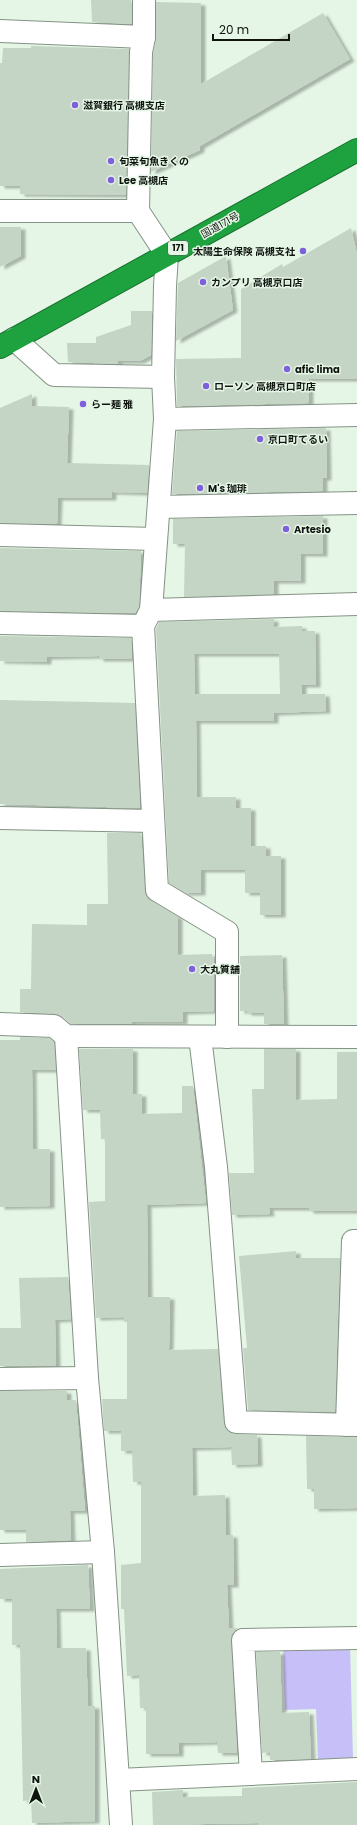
<svg xmlns="http://www.w3.org/2000/svg" width="357" height="1825" font-family="Poppins,'Noto Sans JP',sans-serif">
<defs>
<filter id="shadow"><feDropShadow dx="4.5" dy="2.5" stdDeviation="1" flood-color="#0004"/></filter>
</defs>
<rect width="100%" height="100%" fill="#e5f6e6"/>
<path fill="#c7bff8" d="M350 1644 353 1759 318 1760 316 1709 285 1710 283 1646Z"/>
<g fill="#c4d4c5" fill-rule="evenodd" filter="url(#shadow)">
<path d="M91 0H131L132 24 92 22Z"/>
<path d="M156 2 201 3V84L323 13 350 59 200 146V150L151 172 153 53 156 37Z"/>
<path d="M31 46 129 49 126 195 20 194V186H0V63H2L3 48H31Z"/>
<path d="M0 227H21V256L0 267Z"/>
<path d="M351 228 357 254V379H309V403L177 406 176 359 241 358V289L282 264 283 267Z"/>
<path d="M226 256 233 310 176 341 178 283Z"/>
<path d="M131 311H152L151 355 140 361H118V364L68 362 67 343H96V337L131 325Z"/>
<path d="M32 394V406L69 407 67 463 149 465 147 493 112 492V498H58L57 524 0 523V408Z"/>
<path d="M326 428 327 478H323V491L172 494 177 431Z"/>
<path d="M323 516V554H301V581H274V594L184 597 185 544H173V519Z"/>
<path d="M0 548 141 551 139 607 135 613 0 611Z"/>
<path d="M274 619V627L302 626V631H315L316 685H302V694H325L326 711 274 713V721H196L197 797H236V808H251V846H266V856H281V915H260V893H245V870H201V893H186L169 883 156 629 159 622ZM194 654H279L280 694H195Z"/>
<path d="M0 636 131 638 132 659H99V656L47 657V662L0 661Z"/>
<path d="M0 700 135 703 140 808 0 804Z"/>
<path d="M107 833H141L145 891 151 901 178 917V955L212 954V957L214 956V1011L183 1012V1022H132V1024H71L62 1016 55 1014 20 1012V989H31L32 924 87 925V904H108Z"/>
<path d="M282 955 284 1024H264V1013H247V1011H240V956Z"/>
<path d="M20 1037 49 1038 54 1042 56 1070H32L33 1149H50V1206L0 1207V1040H20Z"/>
<path d="M79 1049H133V1094H142V1114L182 1113V1086H193L206 1203 147 1205 148 1297H170L169 1350 218 1349 225 1428 230 1433 235 1434 257 1435 258 1464 232 1465 231 1447 192 1448 193 1496 225 1495 226 1535H233L234 1585H227L229 1628H238L232 1634 231 1641 237 1753H218L217 1742 179 1743V1754H146V1708H140L139 1675 127 1676 124 1609H121V1565L141 1563V1482H133L132 1451H121V1431H104L102 1399H127V1322H124V1317L96 1318 89 1202 105 1201V1139H101L100 1110H83Z"/>
<path d="M264 1049H296V1100L337 1099V1052H357V1211H309V1208H269L270 1214 232 1215 229 1173H254L252 1089H264Z"/>
<path d="M296 1251V1258H340L335 1412 248 1410 243 1348H247L239 1256Z"/>
<path d="M68 1277 71 1319 55 1320 56 1366H0V1328H21L19 1278Z"/>
<path d="M0 1391H67V1400H76L85 1511H70L71 1540 26 1542V1530H0Z"/>
<path d="M306 1436 357 1437V1508L314 1509V1489H307Z"/>
<path d="M88 1565 90 1609H56L57 1648H86L88 1706H95V1821L32 1823 31 1800 23 1801 20 1645H12V1599H0V1569Z"/>
<path d="M256 1652H280L282 1713 309 1712 311 1759 270 1760V1752L262 1753Z"/>
<path d="M357 1782V1825H258V1823L153 1825 152 1792 183 1790V1797L242 1796V1788Z"/>
</g>
<g fill="none" stroke-linecap="round" stroke-linejoin="round">
<g stroke="#849385" stroke-width="24">
<g id="minor">
<path d="M144 0V37L141 52 138 211 167 255 165 286 163 377 165 419 151 610 357 604"/>
<path d="M0 31 144 37"/>
<path d="M0 211H138"/>
<path d="M14 339 54 375 163 377"/>
<path d="M165 419 357 415"/>
<path d="M159 507 357 503"/>
<path d="M0 535 156 539"/>
<path d="M151 610 143 626 157 890 227 932V1037"/>
<path d="M0 623 143 626"/>
<path d="M0 818 153 821"/>
<path d="M0 1024 54 1026 66 1036 357 1037"/>
<path d="M66 1036 87 1378 103 1552 121 1825"/>
<path d="M200 1037 216 1167 236 1422 357 1425"/>
<path d="M0 1379 87 1378"/>
<path d="M347 1425 353 1241H357"/>
<path d="M0 1555 103 1552"/>
<path d="M251 1774 243 1640 357 1638"/>
<path d="M118 1780 357 1769"/>
</g>
</g>
<g stroke="#19702e" stroke-width="24">
<path id="highway" d="M0 347 357 150"/>
</g>
<use href="#minor" stroke="#fff" stroke-width="22"/>
<use href="#highway" stroke="#1ea23f" stroke-width="22"/>
</g>
<g fill="#7e60db" stroke="#e5f6e6" stroke-width="1.5">
<circle cx="75" cy="105" r="4"/>
<circle cx="111" cy="161" r="4"/>
<circle cx="111" cy="180" r="4"/>
<circle cx="303" cy="251" r="4"/>
<circle cx="203" cy="282" r="4"/>
<circle cx="287" cy="369" r="4"/>
<circle cx="206" cy="386" r="4"/>
<circle cx="83" cy="404" r="4"/>
<circle cx="260" cy="439" r="4"/>
<circle cx="200" cy="488" r="4"/>
<circle cx="286" cy="529" r="4"/>
<circle cx="192" cy="969" r="4"/>
</g>
<g text-anchor="middle" dominant-baseline="central" stroke-width="3" stroke-linejoin="round" paint-order="stroke">
<rect fill="#e5f6e6" stroke="#4f5850" stroke-width="1" x="168" y="241" width="20" height="14" rx="3"/>
<g font-size="9" font-weight="bold" fill="#0f140f">
<text x="178" y="248">171</text>
</g>
<g font-size="10" font-weight="bold" fill="#0f140f" stroke="#e5f6e6" text-anchor="start">
<text x="83" y="105">滋賀銀行 高槻支店</text>
<text x="119" y="161">旬菜旬魚きくの</text>
<text x="119" y="180">Lee 高槻店</text>
<text x="295" y="251" text-anchor="end">太陽生命保険 高槻支社</text>
<text x="211" y="282">カンプリ 高槻京口店</text>
<text x="295" y="369">afic lima</text>
<text x="214" y="386">ローソン 高槻京口町店</text>
<text x="91" y="404">らー麺 雅</text>
<text x="268" y="439">京口町てるい</text>
<text x="208" y="488">M's 珈琲</text>
<text x="294" y="529">Artesio</text>
<text x="200" y="969">大丸質舗</text>
</g>
<g font-size="10" fill="#0f140f" stroke="#e5f6e6">
<text transform="translate(220 225) rotate(-29)">国道171号</text>
</g>
</g>
<g transform="translate(36 1789)" stroke="#e5f6e6" stroke-width="3" paint-order="stroke">
<path d="M0-3L7 15L0 10L-7 15Z" fill="#0f140f"/>
<text y="-6" font-size="11" font-weight="bold" text-anchor="middle" fill="#0f140f">N</text>
</g>
<path d="M213 34v6h76v-6" fill="none" stroke="#0f140f" stroke-width="2"/>
<text x="219" y="34" font-size="12" fill="#0f140f" stroke="#e5f6e6" stroke-width="3" paint-order="stroke">20 m</text>
</svg>
